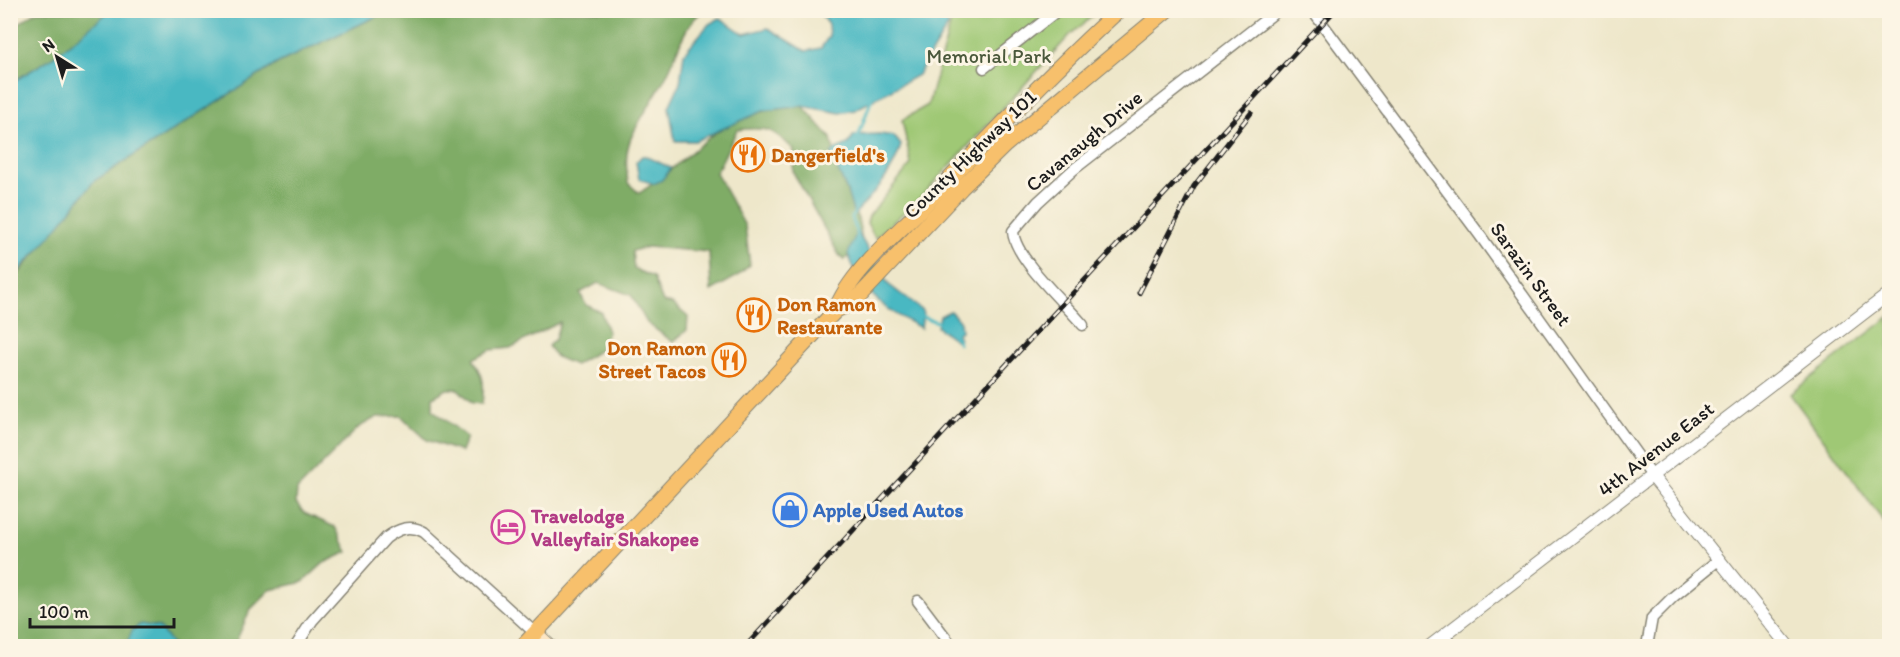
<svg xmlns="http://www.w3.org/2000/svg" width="1900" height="657" font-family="Itim,sans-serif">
<rect width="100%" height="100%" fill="#fcf5e5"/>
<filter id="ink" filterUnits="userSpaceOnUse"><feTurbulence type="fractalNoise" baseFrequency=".0167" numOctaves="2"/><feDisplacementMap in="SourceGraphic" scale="12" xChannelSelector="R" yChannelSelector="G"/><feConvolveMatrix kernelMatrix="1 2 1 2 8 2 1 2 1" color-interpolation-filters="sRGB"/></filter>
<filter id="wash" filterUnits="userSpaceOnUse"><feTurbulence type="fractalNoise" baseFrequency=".008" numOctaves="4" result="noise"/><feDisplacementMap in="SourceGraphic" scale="24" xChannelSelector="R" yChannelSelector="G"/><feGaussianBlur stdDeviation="1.35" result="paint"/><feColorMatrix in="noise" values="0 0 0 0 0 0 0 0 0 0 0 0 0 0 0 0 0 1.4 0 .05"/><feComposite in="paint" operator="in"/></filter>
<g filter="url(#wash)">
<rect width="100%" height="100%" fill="#eee7ca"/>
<g fill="#9fc874" stroke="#5e7248" stroke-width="1.5">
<path d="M954 11H1099L1071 34 922 196 875 238 867 223 869 216 911 164 902 120 928 105Z"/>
<path d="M1889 317V529L1790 394Z"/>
</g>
<g fill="#7fac66" stroke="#4e6441" stroke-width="1.5">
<path d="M37 11H112L50 59 11 83V29Z"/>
<path d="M388 11H703C681 27 678 55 665 78 655 97 640 118 631 138 625 153 626 167 628 183L639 193C678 170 711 124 757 113 771 109 788 108 803 106L831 138 839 172 858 219 863 245 844 260 839 255 793 172 794 150C773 129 767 126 737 130L716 173 745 226 750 265 736 277 711 291 709 252 647 247 632 251 634 269 653 277 663 302 673 304 688 317 687 330 673 342 647 323 631 295 598 283 580 293 586 305 601 312 608 332 600 350 575 365 556 357 548 346 555 339 560 322 510 348 490 350 473 359C484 376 485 383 482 404L472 403 458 389H447L433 397V410L467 437 461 452 427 440 401 416 377 417 359 427 297 490 296 503 304 513 335 527 348 552 324 563 303 582 270 590 250 610 234 646H11V283L94 181 278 63Z"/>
</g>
<g fill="#49b8c2" stroke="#326a6f" stroke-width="1.5">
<path d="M111 10 388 11 278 63 94 181 48 239 11 279V83L53 57Z"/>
<path d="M819 11H945L948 26 918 75 855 110 840 113 802 106 763 111 695 141H675L669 107 680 83 684 53 709 24 720 18 744 34 768 28 806 51 821 48 829 36 828 25Z"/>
<path d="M880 134 894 136 901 145C894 173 873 194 854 215L847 191 831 154 836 149 848 144 854 135Z"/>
<path d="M642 156H646L671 168 662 180 654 184 639 179 636 162Z"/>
<path d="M857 231 888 284 923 311 921 328C889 312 863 295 850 259L848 254Z"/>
<path d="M950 311 960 321 961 331 957 334 960 339 955 340 937 327 940 316Z"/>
<path d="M140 624 159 627 173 646H126L132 631Z"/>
</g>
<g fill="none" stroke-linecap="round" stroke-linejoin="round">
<g stroke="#49b8c2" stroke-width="3">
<path d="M858 137 872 98"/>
<path d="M854 213 852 218 858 235"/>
<path d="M920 316 940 323"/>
<path d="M956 336 959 344"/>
</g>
</g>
</g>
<g filter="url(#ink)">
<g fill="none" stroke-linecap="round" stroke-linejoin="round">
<g stroke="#858273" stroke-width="13">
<g id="minor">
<path d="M1312 10 1479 234 1652 476"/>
<path d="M984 68 1058 10"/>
<path d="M1083 325C1065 303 1014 258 1013 231L1038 202 1073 170 1278 10"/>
<path d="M918 601 952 646"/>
<path d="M1445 636 1451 646"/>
<path d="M296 646 312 621 386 538C398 529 410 524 424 532L535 633"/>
<path d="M1647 646 1652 618 1673 597 1717 561"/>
</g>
</g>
<g stroke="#858273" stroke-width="14">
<g id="tertiary">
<path d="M1652 476 1788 646"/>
<path d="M1430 646 1890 293"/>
</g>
</g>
<g stroke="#858273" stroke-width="16">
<path id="secondary" d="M535 633 549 646"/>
</g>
<g stroke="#858273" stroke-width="17">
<g id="primary">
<path d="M836 310 853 303 961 188 1005 145 1167 10"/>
<path d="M523 646 836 310C849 274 893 237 921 209 986 141 1050 73 1119 10"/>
</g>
</g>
<use href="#minor" stroke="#fff" stroke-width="10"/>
<use href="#tertiary" stroke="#fff" stroke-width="12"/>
<use href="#secondary" stroke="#fce6c4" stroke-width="14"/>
<use href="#primary" stroke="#f7c06c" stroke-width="15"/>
<g stroke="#1c1c1c" stroke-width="5">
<g id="rail">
<path d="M1139 293 1194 186 1251 113"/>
<path d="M746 646 1335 10"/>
</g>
</g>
<use href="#rail" stroke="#fcf5e5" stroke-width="3" stroke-dasharray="9" stroke-linecap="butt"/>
</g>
</g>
<defs>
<g id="restaurant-ring" transform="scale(1.725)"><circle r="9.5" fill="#fcf5e5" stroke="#e8710a" stroke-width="1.5"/><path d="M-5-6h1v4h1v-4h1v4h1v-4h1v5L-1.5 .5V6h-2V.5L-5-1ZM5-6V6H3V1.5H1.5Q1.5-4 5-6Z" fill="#e8710a"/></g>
<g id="shop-ring" transform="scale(1.725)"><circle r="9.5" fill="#fcf5e5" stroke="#3f7fe0" stroke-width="1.5"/><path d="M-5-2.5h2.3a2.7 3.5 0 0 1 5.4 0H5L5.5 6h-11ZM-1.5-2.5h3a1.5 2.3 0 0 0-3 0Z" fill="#3f7fe0"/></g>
<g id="hotel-ring" transform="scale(1.725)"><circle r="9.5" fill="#fcf5e5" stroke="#d1479c" stroke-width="1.5"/><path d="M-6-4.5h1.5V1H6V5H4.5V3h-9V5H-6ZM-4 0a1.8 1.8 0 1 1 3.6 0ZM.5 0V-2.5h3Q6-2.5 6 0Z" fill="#d1479c"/></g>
</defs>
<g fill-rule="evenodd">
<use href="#restaurant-ring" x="748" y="155"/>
<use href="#restaurant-ring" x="754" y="315"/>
<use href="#restaurant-ring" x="729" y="360"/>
<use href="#shop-ring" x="790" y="510"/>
<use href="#hotel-ring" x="508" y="527"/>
</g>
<g text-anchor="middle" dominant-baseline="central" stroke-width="6" stroke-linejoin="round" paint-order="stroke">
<g font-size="20" fill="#4a583b" stroke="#fcf5e5">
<text x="989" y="56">Memorial Park</text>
</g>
<g font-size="20" fill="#1c1c1c" stroke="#fcf5e5">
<text transform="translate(1084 141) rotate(-40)">Cavanaugh Drive</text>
<text transform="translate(970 154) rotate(-44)">County Highway 101</text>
<text transform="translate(1531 274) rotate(54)">Sarazin Street</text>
<text transform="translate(1656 449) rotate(-38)">4th Avenue East</text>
</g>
<g font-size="20" font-weight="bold" fill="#c56008" stroke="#fcf5e5" text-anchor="start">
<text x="771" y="155">Dangerfield's</text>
<text x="777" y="304">Don Ramon<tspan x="777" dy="23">Restaurante</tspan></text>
<text x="706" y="348" text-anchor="end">Don Ramon<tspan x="706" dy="23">Street Tacos</tspan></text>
</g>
<g font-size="20" font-weight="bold" fill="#366cbe" stroke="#fcf5e5" text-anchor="start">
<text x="813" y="510">Apple Used Autos</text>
</g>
<g font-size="20" font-weight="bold" fill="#b23c85" stroke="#fcf5e5" text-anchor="start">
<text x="531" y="516">Travelodge<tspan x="531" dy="23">Valleyfair Shakopee</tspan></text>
</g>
</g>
<rect width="1900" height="657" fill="none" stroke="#fcf5e5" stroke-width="36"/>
<g transform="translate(57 57) rotate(323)" stroke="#fcf5e5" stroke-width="4.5" paint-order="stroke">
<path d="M0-4.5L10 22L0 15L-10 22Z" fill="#1c1c1c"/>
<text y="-9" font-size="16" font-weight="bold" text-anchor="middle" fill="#1c1c1c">N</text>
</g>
<path d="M30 618v9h144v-9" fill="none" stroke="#1c1c1c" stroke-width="3"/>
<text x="39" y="618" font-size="18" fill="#1c1c1c" stroke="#fcf5e5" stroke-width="4.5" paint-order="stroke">100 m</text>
</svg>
